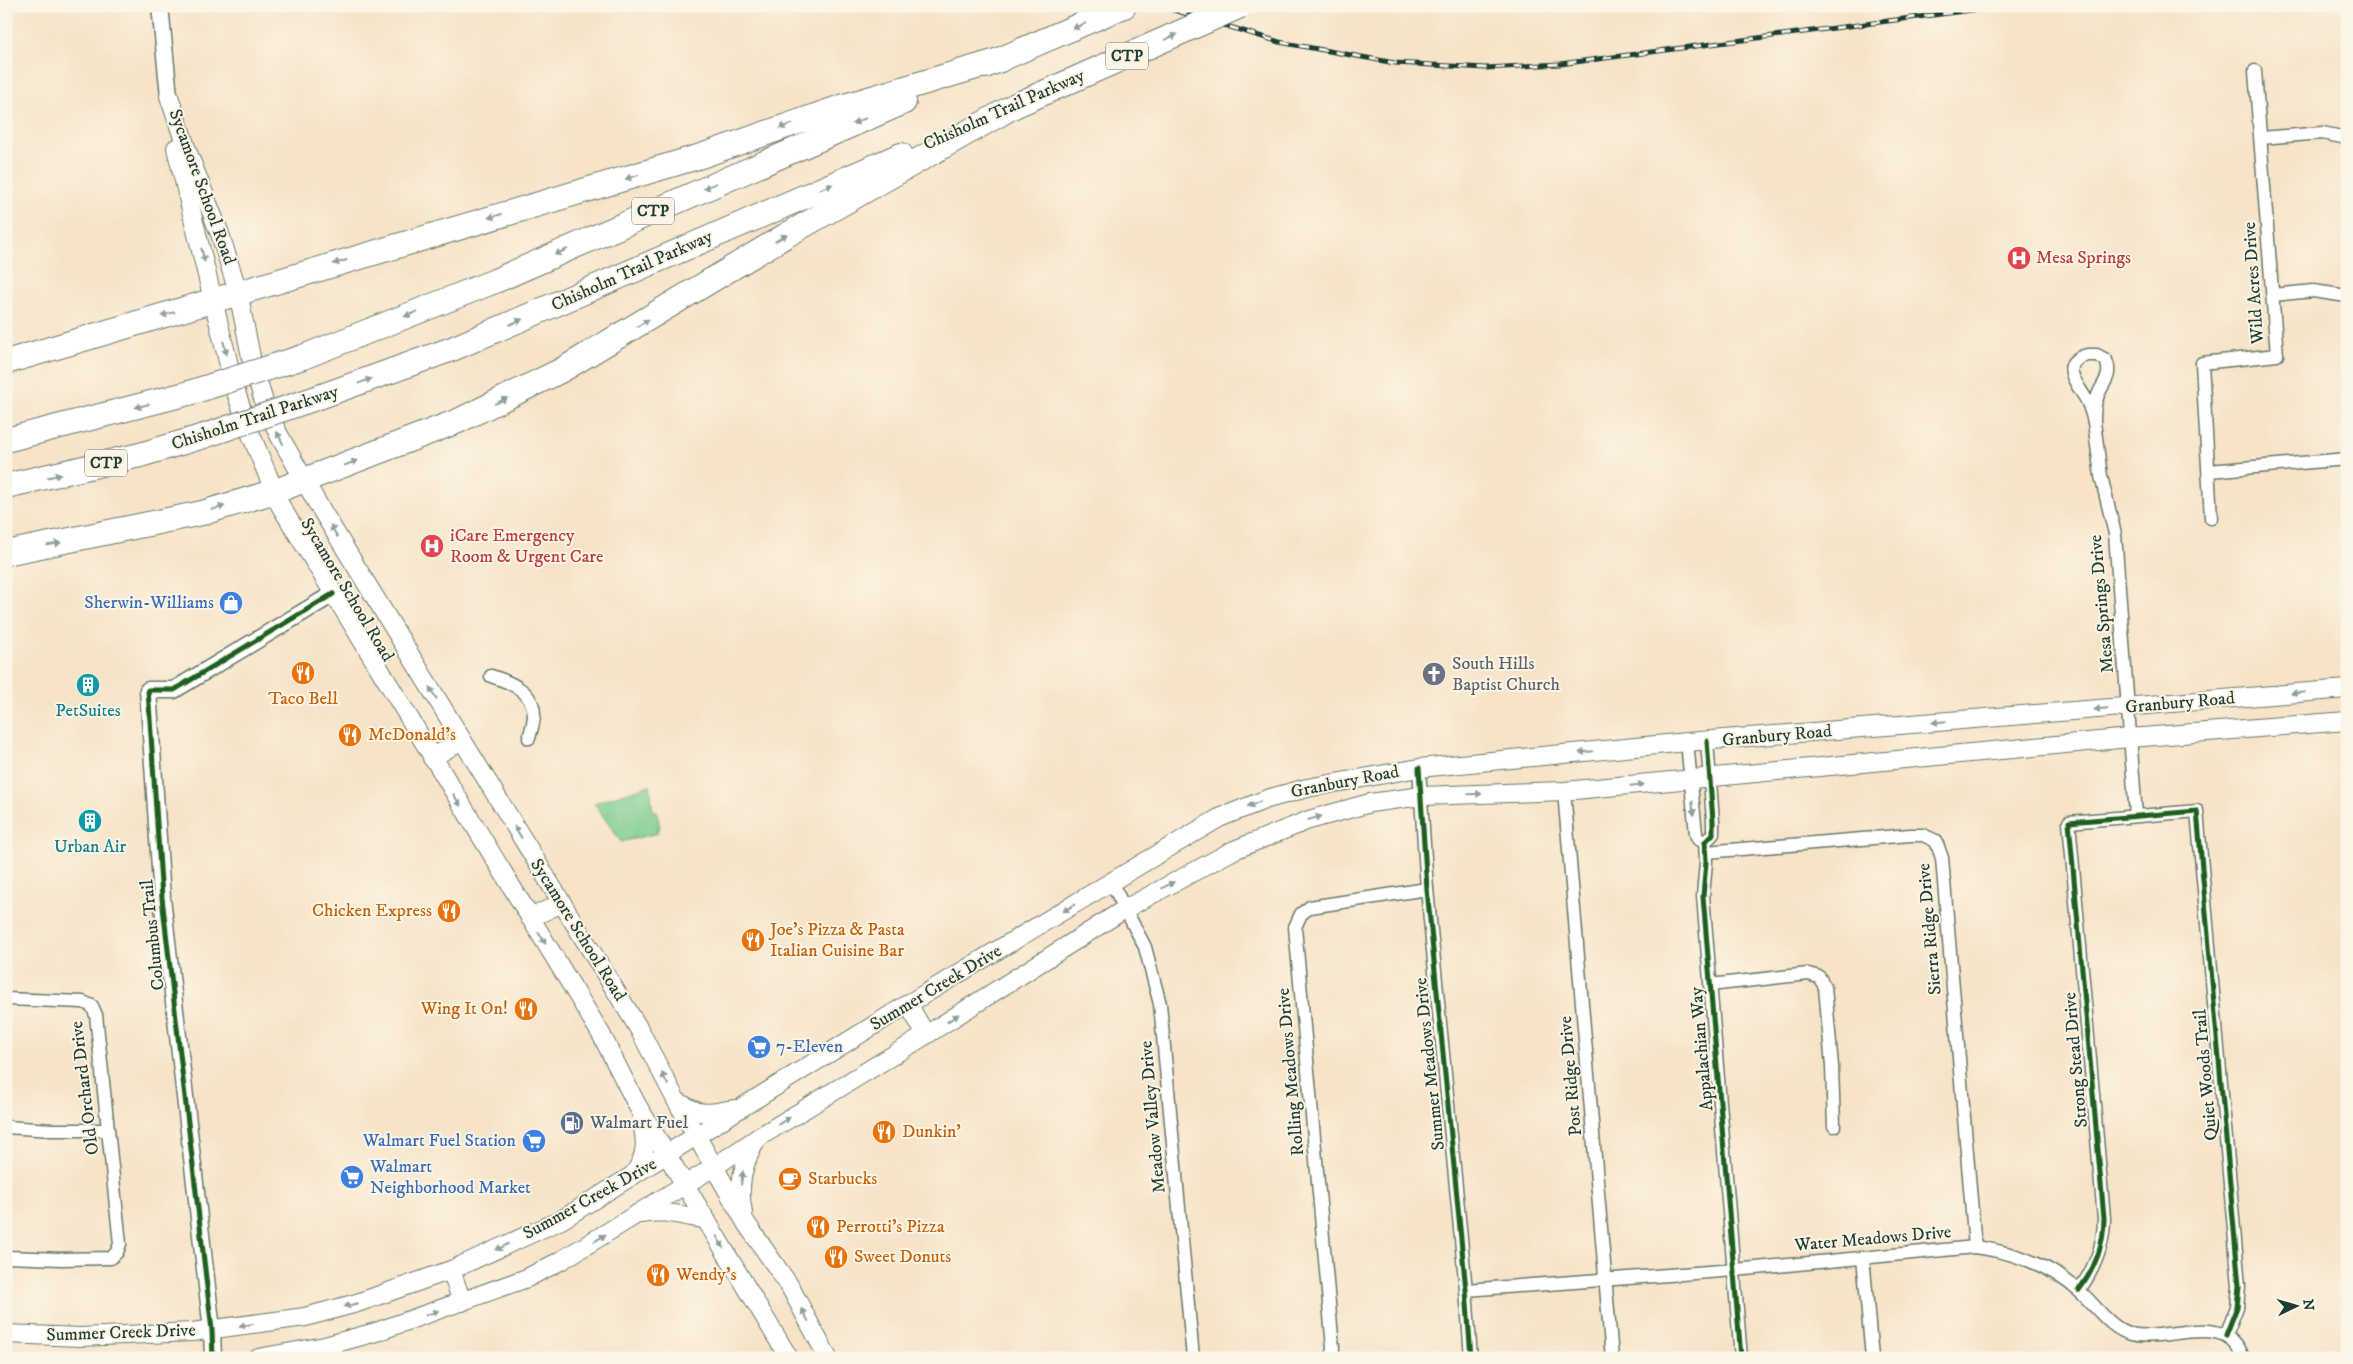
<svg xmlns="http://www.w3.org/2000/svg" width="2353" height="1364" font-family="'IM FELL DW Pica',serif">
<rect width="100%" height="100%" fill="#fcf5e5"/>
<filter id="ink" filterUnits="userSpaceOnUse"><feTurbulence type="fractalNoise" baseFrequency=".02" numOctaves="2"/><feDisplacementMap in="SourceGraphic" scale="10" xChannelSelector="R" yChannelSelector="G"/><feConvolveMatrix kernelMatrix="1 2 1 2 8 2 1 2 1" color-interpolation-filters="sRGB"/></filter>
<filter id="wash" filterUnits="userSpaceOnUse"><feTurbulence type="fractalNoise" baseFrequency=".0096" numOctaves="4" result="noise"/><feDisplacementMap in="SourceGraphic" scale="20" xChannelSelector="R" yChannelSelector="G"/><feGaussianBlur stdDeviation="1.12" result="paint"/><feColorMatrix in="noise" values="0 0 0 0 0 0 0 0 0 0 0 0 0 0 0 0 0 1.4 0 .05"/><feComposite in="paint" operator="in"/></filter>
<g filter="url(#wash)">
<rect width="100%" height="100%" fill="#f6e3c8"/>
<path fill="#77ca8e" stroke="#4b8461" d="M650 785 653 811H657L660 828 657 829 658 833 621 842 594 803Z"/>
</g>
<g filter="url(#ink)">
<g fill="none" stroke-linecap="round" stroke-linejoin="round">
<g stroke="#6a7768" stroke-width="15">
<g id="minor">
<path d="M2261 138 2322 133 2347 138"/>
<path d="M2273 295 2313 291 2347 296"/>
<path d="M2087 355H2097L2106 360C2113 378 2102 382 2097 398 2094 405 2094 414 2094 422 2092 414 2090 406 2086 399 2078 385 2057 363 2087 355Z"/>
<path d="M2094 422 2101 476 2115 534 2136 816"/>
<path d="M2209 471 2347 459"/>
<path d="M2211 518 2202 363 2277 355 2255 71"/>
<path d="M491 676C510 682 534 691 534 715 534 722 531 731 529 738"/>
<path d="M1707 741 1713 821V834L1705 842 1706 862 1703 896 1741 1358"/>
<path d="M1687 742 1696 834 1698 839 1705 842"/>
<path d="M1419 768 1427 889 1466 1290 1471 1358"/>
<path d="M1564 791 1612 1358"/>
<path d="M1706 852 1910 835H1923L1936 841 1942 858 1975 1247"/>
<path d="M1111 882 1145 947 1160 1004 1193 1358"/>
<path d="M1710 985 1808 974 1819 977 1825 987 1832 1066 1834 1126"/>
<path d="M6 999 83 1002 92 1006 96 1015 120 1244 117 1252 111 1258 61 1259 6 1257"/>
<path d="M6 1127 52 1130H108"/>
<path d="M1863 1257 1872 1358"/>
<path d="M1466 1290 1735 1270 1975 1247C2013 1252 2050 1265 2079 1291 2096 1305 2109 1328 2131 1334 2167 1343 2228 1309 2243 1358"/>
<path d="M2079 1290C2095 1268 2104 1246 2104 1218L2069 822 2197 811 2239 1286 2237 1307 2226 1335"/>
<path d="M1332 1358 1333 1348 1295 927 1301 914 1310 907 1427 889"/>
</g>
</g>
<g stroke="#6a7768" stroke-width="19">
<g id="tertiary">
<path d="M160 6 169 96"/>
<path d="M213 1358 212 1330 162 898 148 690H174L333 594"/>
</g>
</g>
<g stroke="#6a7768" stroke-width="20">
<g id="secondary">
<path d="M169 96 188 153 220 234 238 292 252 362 265 405 279 435 316 501 639 1029 676 1100 746 1223 789 1285 828 1358"/>
<path d="M176 148 234 386 247 425 280 505 601 1034 637 1105 789 1358"/>
<path d="M432 758 462 740"/>
<path d="M530 918 562 903"/>
<path d="M908 1004 926 1035"/>
<path d="M677 1101C704 1118 706 1113 735 1109"/>
<path d="M633 1175C647 1157 647 1141 641 1120"/>
<path d="M743 1212C737 1186 743 1162 757 1139"/>
<path d="M642 1214C668 1209 682 1217 706 1219"/>
<path d="M451 1270 462 1302"/>
<path d="M6 1334 80 1337 192 1332 305 1317 357 1303 451 1270 561 1220 908 1004 1111 882 1219 818 1267 799 1307 788 1419 768 1687 742 2347 689"/>
<path d="M258 1358 325 1346 376 1332 527 1278 562 1260 714 1167 759 1137 926 1035 1125 909 1234 850 1309 820 1370 803 1422 796 1564 791 2130 738 2347 721"/>
</g>
</g>
<g stroke="#6a7768" stroke-width="26">
<g id="motorway">
<path d="M985 66 1124 6"/>
<path d="M303 357 495 281 904 102"/>
<path d="M6 362 701 156 838 108 1000 60"/>
<path d="M319 397 452 349 901 155"/>
<path d="M6 440 189 393"/>
<path d="M6 486 140 455 204 436"/>
<path d="M6 553 202 513 276 491 458 421 562 370 785 236 1014 106"/>
</g>
</g>
<use href="#minor" stroke="#fff" stroke-width="12"/>
<use href="#tertiary" stroke="#fff" stroke-width="16"/>
<use href="#secondary" stroke="#fff" stroke-width="18"/>
<use href="#motorway" stroke="#fff" stroke-width="24"/>
<g stroke="#1f3d34" stroke-width="5">
<path id="rail" d="M1161 6 1279 42 1395 63 1486 68 1560 64 2002 6"/>
</g>
<use href="#rail" stroke="#fcf5e5" stroke-width="3" stroke-dasharray="9" stroke-linecap="butt"/>
<g stroke="#6a7768" stroke-width="26" stroke-linecap="butt">
<g id="motorway-bridge">
<path d="M1014 106 1240 6"/>
<path d="M189 393 303 357"/>
<path d="M204 436 319 397"/>
</g>
</g>
<use href="#motorway-bridge" stroke="#fff" stroke-width="24"/>
<g stroke="#fcf5e5" stroke-width="8">
<g id="cycleway">
<path d="M1707 741 1713 821V834L1705 842 1706 862 1703 896 1741 1358"/>
<path d="M1419 768 1427 889 1466 1290 1471 1358"/>
<path d="M2079 1290C2095 1268 2104 1246 2104 1218L2069 822 2197 811 2239 1286 2237 1307 2226 1335"/>
<path d="M213 1358 212 1330 162 898 148 690H174L333 594"/>
</g>
</g>
<use href="#cycleway" stroke="#1b5e20" stroke-width="5"/>
</g>
<defs><path id="oneway-solid" d="M-6-.8H1V-3.2L6.5 0L1 3.2V.8H-6Z" transform="scale(1.25)"/></defs>
<g fill="#8f9e9a">
<use href="#oneway-solid" transform="translate(1079 26) rotate(157)"/>
<use href="#oneway-solid" transform="translate(1171 37) rotate(-24)"/>
<use href="#oneway-solid" transform="translate(859 121) rotate(157)"/>
<use href="#oneway-solid" transform="translate(786 126) rotate(161)"/>
<use href="#oneway-solid" transform="translate(632 177) rotate(163)"/>
<use href="#oneway-solid" transform="translate(710 186) rotate(156)"/>
<use href="#oneway-solid" transform="translate(826 187) rotate(-23)"/>
<use href="#oneway-solid" transform="translate(495 216) rotate(164)"/>
<use href="#oneway-solid" transform="translate(781 238) rotate(-30)"/>
<use href="#oneway-solid" transform="translate(561 252) rotate(156)"/>
<use href="#oneway-solid" transform="translate(203 255) rotate(76)"/>
<use href="#oneway-solid" transform="translate(340 262) rotate(164)"/>
<use href="#oneway-solid" transform="translate(168 314) rotate(164)"/>
<use href="#oneway-solid" transform="translate(411 314) rotate(158)"/>
<use href="#oneway-solid" transform="translate(516 322) rotate(-24)"/>
<use href="#oneway-solid" transform="translate(643 323) rotate(-31)"/>
<use href="#oneway-solid" transform="translate(225 348) rotate(77)"/>
<use href="#oneway-solid" transform="translate(365 381) rotate(-20)"/>
<use href="#oneway-solid" transform="translate(501 401) rotate(-25)"/>
<use href="#oneway-solid" transform="translate(142 406) rotate(165)"/>
<use href="#oneway-solid" transform="translate(280 438) rotate(-117)"/>
<use href="#oneway-solid" transform="translate(351 463) rotate(-21)"/>
<use href="#oneway-solid" transform="translate(54 476) rotate(-13)"/>
<use href="#oneway-solid" transform="translate(218 508) rotate(-16)"/>
<use href="#oneway-solid" transform="translate(334 531) rotate(-121)"/>
<use href="#oneway-solid" transform="translate(54 544) rotate(-11)"/>
<use href="#oneway-solid" transform="translate(433 693) rotate(-122)"/>
<use href="#oneway-solid" transform="translate(2298 693) rotate(175)"/>
<use href="#oneway-solid" transform="translate(2101 709) rotate(175)"/>
<use href="#oneway-solid" transform="translate(1939 722) rotate(175)"/>
<use href="#oneway-solid" transform="translate(1586 752) rotate(175)"/>
<use href="#oneway-solid" transform="translate(1637 785) rotate(-5)"/>
<use href="#oneway-solid" transform="translate(1475 794) rotate(-2)"/>
<use href="#oneway-solid" transform="translate(457 800) rotate(58)"/>
<use href="#oneway-solid" transform="translate(1254 804) rotate(158)"/>
<use href="#oneway-solid" transform="translate(1693 808) rotate(84)"/>
<use href="#oneway-solid" transform="translate(1315 818) rotate(-16)"/>
<use href="#oneway-solid" transform="translate(518 832) rotate(-121)"/>
<use href="#oneway-solid" transform="translate(1168 885) rotate(-28)"/>
<use href="#oneway-solid" transform="translate(1069 908) rotate(149)"/>
<use href="#oneway-solid" transform="translate(542 938) rotate(58)"/>
<use href="#oneway-solid" transform="translate(953 1018) rotate(-33)"/>
<use href="#oneway-solid" transform="translate(665 1079) rotate(-117)"/>
<use href="#oneway-solid" transform="translate(784 1121) rotate(-31)"/>
<use href="#oneway-solid" transform="translate(742 1178) rotate(-82)"/>
<use href="#oneway-solid" transform="translate(600 1238) rotate(-32)"/>
<use href="#oneway-solid" transform="translate(720 1242) rotate(59)"/>
<use href="#oneway-solid" transform="translate(502 1247) rotate(154)"/>
<use href="#oneway-solid" transform="translate(351 1305) rotate(165)"/>
<use href="#oneway-solid" transform="translate(432 1313) rotate(-20)"/>
<use href="#oneway-solid" transform="translate(805 1315) rotate(-118)"/>
<use href="#oneway-solid" transform="translate(246 1325) rotate(172)"/>
</g>
</g>
<defs>
<g id="hospital-disc" transform="scale(1.25)"><circle r="9.5" fill="#e0444e" stroke="#fcf5e5"/><path d="M-5-5h3v3.5h4V-5h3V5h-3V1.5h-4V5h-3Z" fill="#fff"/></g>
<g id="shop-disc" transform="scale(1.25)"><circle r="9.5" fill="#3f7fe0" stroke="#fcf5e5"/><path d="M-5-2.5h2.3a2.7 3.5 0 0 1 5.4 0H5L5.5 6h-11ZM-1.5-2.5h3a1.5 2.3 0 0 0-3 0Z" fill="#fff"/></g>
<g id="restaurant-disc" transform="scale(1.25)"><circle r="9.5" fill="#e8710a" stroke="#fcf5e5"/><path d="M-5-6h1v4h1v-4h1v4h1v-4h1v5L-1.5 .5V6h-2V.5L-5-1ZM5-6V6H3V1.5H1.5Q1.5-4 5-6Z" fill="#fff"/></g>
<g id="church-disc" transform="scale(1.25)"><circle r="9.5" fill="#6b7280" stroke="#fcf5e5"/><path d="M-1.2-6h2.4v3.5h3.3v2.4h-3.3V6h-2.4V-.1h-3.3v-2.4h3.3Z" fill="#fff"/></g>
<g id="building-disc" transform="scale(1.25)"><circle r="9.5" fill="#0f9aa8" stroke="#fcf5e5"/><path d="M-4-6H4V6H1V3H-1V6H-4ZM-2.5-4.3h1.7v1.8h-1.7ZM.8-4.3h1.7v1.8H.8ZM-2.5-1h1.7V.8h-1.7ZM.8-1h1.7V.8H.8Z" fill="#fff"/></g>
<g id="supermarket-disc" transform="scale(1.25)"><circle r="9.5" fill="#3f7fe0" stroke="#fcf5e5"/><path d="M-6-5.5h2.5l.6 2H6L4.5 2H-2.5L-4.4-4H-6ZM-1.5 3.2a1.3 1.3 0 1 0 .1 0ZM3 3.2a1.3 1.3 0 1 0 .1 0Z" fill="#fff"/></g>
<g id="fuel-disc" transform="scale(1.25)"><circle r="9.5" fill="#5c6f8a" stroke="#fcf5e5"/><path d="M-5.5-6h7V0h2V4h1.3V-2.5L3-4.5l.8-.8L6-3V5H2.5V1h-1V6h-7ZM-4.2-4.7v3.2H.2V-4.7Z" fill="#fff"/></g>
<g id="cafe-disc" transform="scale(1.25)"><circle r="9.5" fill="#e8710a" stroke="#fcf5e5"/><path d="M-5.5-4.5H6V0H3Q3 3.5 0 3.5H-2.5Q-5.5 3.5-5.5 0ZM3-3.2v2h1.7v-2ZM-6 4.5H4V6H-6Z" fill="#fff"/></g>
</defs>
<g fill-rule="evenodd">
<use href="#hospital-disc" x="2019" y="258"/>
<use href="#hospital-disc" x="432" y="546"/>
<use href="#shop-disc" x="231" y="603"/>
<use href="#restaurant-disc" x="303" y="673"/>
<use href="#church-disc" x="1434" y="674"/>
<use href="#building-disc" x="88" y="685"/>
<use href="#restaurant-disc" x="350" y="735"/>
<use href="#building-disc" x="90" y="821"/>
<use href="#restaurant-disc" x="449" y="911"/>
<use href="#restaurant-disc" x="753" y="940"/>
<use href="#restaurant-disc" x="526" y="1009"/>
<use href="#supermarket-disc" x="759" y="1047"/>
<use href="#fuel-disc" x="572" y="1123"/>
<use href="#restaurant-disc" x="884" y="1132"/>
<use href="#supermarket-disc" x="534" y="1141"/>
<use href="#supermarket-disc" x="352" y="1177"/>
<use href="#cafe-disc" x="790" y="1179"/>
<use href="#restaurant-disc" x="818" y="1227"/>
<use href="#restaurant-disc" x="836" y="1257"/>
<use href="#restaurant-disc" x="658" y="1275"/>
</g>
<g text-anchor="middle" dominant-baseline="central" stroke-width="4" stroke-linejoin="round" paint-order="stroke">
<g fill="#fcf5e5" stroke="#617469" stroke-width="1">
<rect x="1106" y="42.5" width="42" height="27" rx="4"/>
<rect x="632" y="197.5" width="42" height="27" rx="4"/>
<rect x="85" y="449.5" width="42" height="27" rx="4"/>
</g>
<g font-size="16" font-weight="bold" fill="#1f3d34">
<text x="1127" y="56">CTP</text>
<text x="653" y="211">CTP</text>
<text x="106" y="463">CTP</text>
</g>
<g font-size="18" fill="#1f3d34" stroke="#fcf5e5">
<text transform="translate(1004 110) rotate(-24)">Chisholm Trail Parkway</text>
<text transform="translate(202 187) rotate(70)">Sycamore School Road</text>
<text transform="translate(632 271) rotate(-24)">Chisholm Trail Parkway</text>
<text transform="translate(2254 283) rotate(-94)">Wild Acres Drive</text>
<text transform="translate(255 418) rotate(-18)">Chisholm Trail Parkway</text>
<text transform="translate(347 590) rotate(59)">Sycamore School Road</text>
<text transform="translate(2102 604) rotate(-95)">Mesa Springs Drive</text>
<text transform="translate(2180 703) rotate(-5)">Granbury Road</text>
<text transform="translate(1777 736) rotate(-5)">Granbury Road</text>
<text transform="translate(1345 782) rotate(-11)">Granbury Road</text>
<text transform="translate(1930 929) rotate(-95)">Sierra Ridge Drive</text>
<text transform="translate(578 930) rotate(58)">Sycamore School Road</text>
<text transform="translate(153 935) rotate(-96)">Columbus Trail</text>
<text transform="translate(936 988) rotate(-31)">Summer Creek Drive</text>
<text transform="translate(1702 1049) rotate(-95)">Appalachian Way</text>
<text transform="translate(2076 1060) rotate(-95)">Strong Stead Drive</text>
<text transform="translate(1430 1064) rotate(-96)">Summer Meadows Drive</text>
<text transform="translate(1291 1072) rotate(-95)">Rolling Meadows Drive</text>
<text transform="translate(2206 1075) rotate(-95)">Quiet Woods Trail</text>
<text transform="translate(1571 1076) rotate(-95)">Post Ridge Drive</text>
<text transform="translate(85 1088) rotate(-97)">Old Orchard Drive</text>
<text transform="translate(1153 1117) rotate(-95)">Meadow Valley Drive</text>
<text transform="translate(590 1199) rotate(-29)">Summer Creek Drive</text>
<text transform="translate(1873 1239) rotate(-5)">Water Meadows Drive</text>
<text transform="translate(121 1333) rotate(-2)">Summer Creek Drive</text>
</g>
<g font-size="18" fill="#be3a42" stroke="#fcf5e5" text-anchor="start">
<text x="2036" y="258">Mesa Springs</text>
<text x="450" y="536">iCare Emergency<tspan x="450" dy="21">Room &amp; Urgent Care</tspan></text>
</g>
<g font-size="18" fill="#366cbe" stroke="#fcf5e5" text-anchor="end">
<text x="214" y="603">Sherwin-Williams</text>
<text x="776" y="1047" text-anchor="start">7-Eleven</text>
<text x="516" y="1141">Walmart Fuel Station</text>
<text x="370" y="1167" text-anchor="start">Walmart<tspan x="370" dy="21">Neighborhood Market</tspan></text>
</g>
<g font-size="18" fill="#5b616d" stroke="#fcf5e5" text-anchor="start">
<text x="1452" y="664">South Hills<tspan x="1452" dy="21">Baptist Church</tspan></text>
</g>
<g font-size="18" fill="#c56008" stroke="#fcf5e5" text-anchor="start">
<text x="303" y="699" text-anchor="middle">Taco Bell</text>
<text x="368" y="735">McDonald's</text>
<text x="432" y="911" text-anchor="end">Chicken Express</text>
<text x="770" y="930">Joe's Pizza &amp; Pasta<tspan x="770" dy="21">Italian Cuisine Bar</tspan></text>
<text x="508" y="1009" text-anchor="end">Wing It On!</text>
<text x="902" y="1132">Dunkin'</text>
<text x="808" y="1179">Starbucks</text>
<text x="836" y="1227">Perrotti's Pizza</text>
<text x="854" y="1257">Sweet Donuts</text>
<text x="676" y="1275">Wendy's</text>
</g>
<g font-size="18" fill="#0d838f" stroke="#fcf5e5">
<text x="88" y="711">PetSuites</text>
<text x="90" y="847">Urban Air</text>
</g>
<g font-size="18" fill="#4e5e75" stroke="#fcf5e5" text-anchor="start">
<text x="590" y="1123">Walmart Fuel</text>
</g>
</g>
<rect width="2353" height="1364" fill="none" stroke="#fcf5e5" stroke-width="25"/>
<g transform="translate(2296 1306) rotate(85)" stroke="#fcf5e5" stroke-width="4" paint-order="stroke">
<path d="M0-4L9 19L0 12L-9 19Z" fill="#1f3d34"/>
<text y="-8" font-size="14" font-weight="bold" text-anchor="middle" fill="#1f3d34">N</text>
</g>
</svg>
